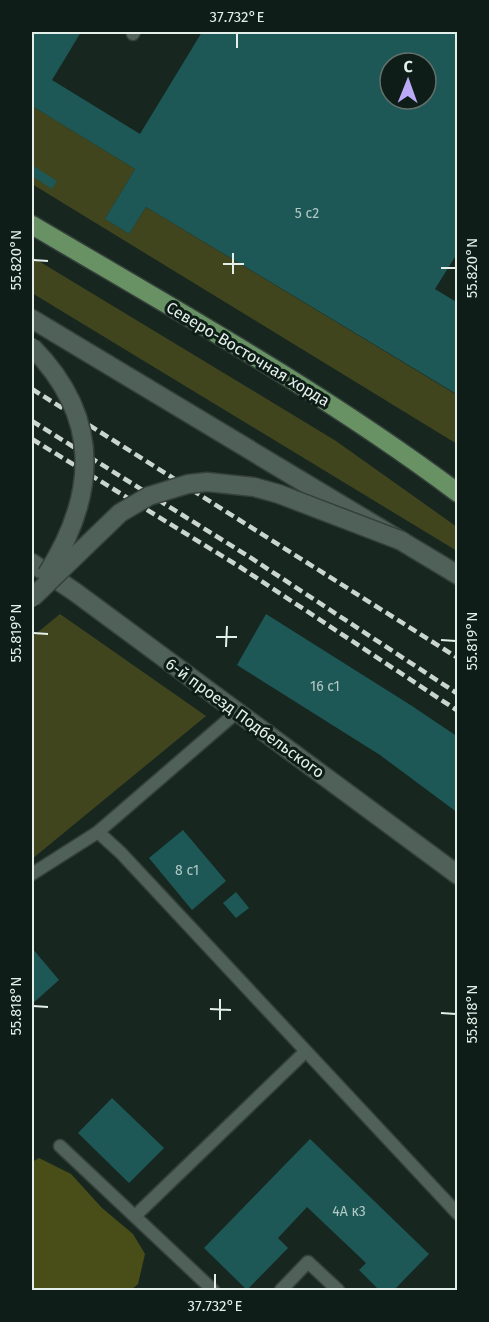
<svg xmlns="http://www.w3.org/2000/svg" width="489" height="1322" font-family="'Fira Sans',sans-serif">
<rect width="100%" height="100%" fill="#172720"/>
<g fill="#41451e">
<path d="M32 106 135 169 105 219 129 234 146 207 457 395V444L32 184Z"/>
<path d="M32 257 336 441 457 527V551L32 293Z"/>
<path d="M60 614 206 716 32 859V637Z"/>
</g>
<path fill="#494e18" d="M39 1158 71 1174 102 1208 133 1234 145 1254 138 1284 131 1290H32V1162Z"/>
<g fill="#1d5856" fill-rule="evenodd">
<path d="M32 32H81L52 80 140 134 202 32H458V252L435 289 458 303V395L146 207 129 234 105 219 135 169 32 106ZM390 63H426V99H390Z"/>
<path d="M32 165 57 181 52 189 32 176Z"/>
<path d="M266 614 412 706 458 737V813L380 755 237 665Z"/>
<path d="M183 830 226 881 192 910 149 858Z"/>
<path d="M236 892 249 908 236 918 223 903Z"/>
<path d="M32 948 59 980 32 1004Z"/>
<path d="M112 1098 164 1148 129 1183 78 1133Z"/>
<path d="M310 1139 429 1254 394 1290H379L359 1270 366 1263 307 1207 278 1238 288 1248 247 1290 204 1248Z"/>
</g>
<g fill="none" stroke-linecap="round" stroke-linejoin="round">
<g stroke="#35403b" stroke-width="15">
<g id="service">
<path d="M133 34 134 32"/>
<path d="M98 832 121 853 458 1214"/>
<path d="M32 874 98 832 237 712"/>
<path d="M60 1146 213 1290"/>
<path d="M135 1216 305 1052"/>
<path d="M281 1290 308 1262 338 1290"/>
</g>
</g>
<g stroke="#35403b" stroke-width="21">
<g id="minor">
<path d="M32 319 458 575"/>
<path d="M32 563 75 592 458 875"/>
</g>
</g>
<g stroke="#35403b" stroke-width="21">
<path id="primary" d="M32 225C176 310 323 392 458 493"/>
</g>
<use href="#service" stroke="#506159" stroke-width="12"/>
<use href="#minor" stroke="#506159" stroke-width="18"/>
<use href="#primary" stroke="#689264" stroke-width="18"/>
<g stroke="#cbd5d0" stroke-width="4.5" stroke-dasharray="9 4.5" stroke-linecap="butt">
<path d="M32 389 458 658"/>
<path d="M32 421 248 556 458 694"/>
<path d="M32 439 240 567 458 711"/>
</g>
<g stroke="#35403b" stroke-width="21" stroke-linecap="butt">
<g id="minor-bridge">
<path d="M32 347C101 417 98 493 47 574"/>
<path d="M32 598 120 513 149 496 188 484 207 482 254 487 279 494 402 541"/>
</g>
</g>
<use href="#minor-bridge" stroke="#506159" stroke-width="18"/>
</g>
<path fill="none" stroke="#e5efea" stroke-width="2" d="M237 48V33M33 260 48 261M223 264H244M441 268H456M233 274V253M33 633 48 634M216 637H237M441 640 456 641M226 647 227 626M33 1006 48 1007M210 1009 231 1010M441 1013 456 1014M220 1020V999M215 1289V1274"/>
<g text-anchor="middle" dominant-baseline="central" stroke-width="6" stroke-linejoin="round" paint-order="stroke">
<g font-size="14" fill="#b3c9c5">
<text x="307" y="213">5 с2</text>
<text x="325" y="686">16 с1</text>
<text x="187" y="870">8 с1</text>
<text x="349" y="1211">4А к3</text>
</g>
<g font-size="16" fill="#e5efea" stroke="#0e1d17">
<text transform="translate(248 354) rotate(31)">Северо-Восточная хорда</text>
<text transform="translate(245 718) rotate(36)">6-й проезд Подбельского</text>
</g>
</g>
<rect width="489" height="1322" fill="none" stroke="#0e1d17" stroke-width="66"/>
<g transform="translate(408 81) rotate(1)"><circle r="28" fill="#0e1d17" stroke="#64716b" stroke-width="1.5"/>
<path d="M0-4.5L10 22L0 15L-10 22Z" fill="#bcaaf6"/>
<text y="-9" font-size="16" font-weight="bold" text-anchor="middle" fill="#e5efea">С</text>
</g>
<rect x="33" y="33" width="423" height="1256" fill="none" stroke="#e5efea" stroke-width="2"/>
<g font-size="15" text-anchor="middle" fill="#e5efea">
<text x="237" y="22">37.732°E</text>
<text transform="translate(16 260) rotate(-90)" y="5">55.820°N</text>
<text transform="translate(472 268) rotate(-90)" y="5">55.820°N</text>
<text transform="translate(16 633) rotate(-90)" y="5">55.819°N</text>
<text transform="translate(472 641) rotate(-90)" y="5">55.819°N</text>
<text transform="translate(16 1006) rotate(-90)" y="5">55.818°N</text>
<text transform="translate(472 1014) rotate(-90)" y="5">55.818°N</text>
<text x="215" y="1311">37.732°E</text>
</g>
</svg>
